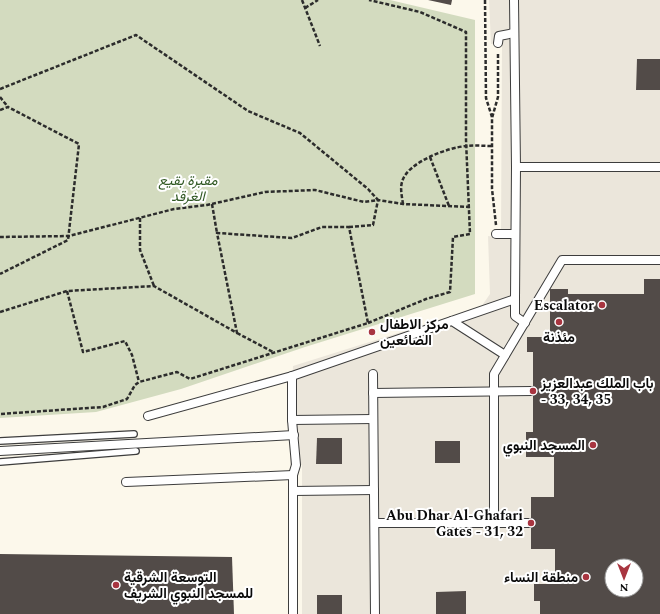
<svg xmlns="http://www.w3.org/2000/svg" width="660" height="614" font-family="Spectral,Vazirmatn,serif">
<rect width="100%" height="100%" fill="#fcf8eb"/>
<path fill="#d3dbbf" d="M0 0H390L475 20V294L305 347 181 389 96 412 0 418Z"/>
<path fill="#ebe6db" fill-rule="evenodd" d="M489 0H660V59H637L636 89 660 90V279H644V294H568V289H550V337L527 352H533V432H526V457H554V497H531V549H555V584H534V587H560L660 530V614H342V595H317V614H302V465H290L293 366 481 307 490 294 488 236 501 238 502 43 491 44ZM317 438H342V464H316ZM435 441H460V463H435ZM612 566H636V590H612Z"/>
<g fill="#524b48" fill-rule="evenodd">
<path d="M428 0H452L451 5Z"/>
<path d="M637 59H660V90H636Z"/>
<path d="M644 279H660V614H540V601H534V584H555V549H531V497H554V457H526V432H533V352H527V337H550V289H568V294H644ZM612 566H636V590H612Z"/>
<path d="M317 438H342V464H316Z"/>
<rect x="435" y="441" width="25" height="22"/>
<path d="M0 554 232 557 234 614H0Z"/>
<path d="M466 591V614H436V592Z"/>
<rect x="317" y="595" width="25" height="19"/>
</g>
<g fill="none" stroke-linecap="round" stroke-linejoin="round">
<g stroke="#3d3d3d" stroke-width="8">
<g id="service">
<path d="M0 441 134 434"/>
<path d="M0 462 136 451"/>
</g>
</g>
<g stroke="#3d3d3d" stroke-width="10">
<g id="pedestrian">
<path d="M498 43 499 36 514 33"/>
<path d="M516 167H660"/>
<path d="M496 234H515"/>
<path d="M515 299V316L525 323"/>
<path d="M452 321 505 355"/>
<path d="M373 374 375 614"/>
<path d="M292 376V420L296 465 293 475V614"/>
<path d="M373 393 533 391"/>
<path d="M148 416 292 376 515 299 516 167 514 0"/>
<path d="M292 420 373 419"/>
<path d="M0 451 294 435"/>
<path d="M126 482 293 475"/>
<path d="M293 491 374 490"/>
<path d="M375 523H531"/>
<path d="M494 523V374L562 260H660"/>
</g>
</g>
<g stroke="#2c2c2c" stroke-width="2.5" stroke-dasharray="4 2" stroke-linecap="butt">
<path d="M302 0 320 46"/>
<path d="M485 0 486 98 492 117"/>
<path d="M305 8 318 0"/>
<path d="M0 89 136 35 248 111 300 133 368 189 378 200 364 202 315 190 265 192 207 205 174 209 69 236 0 237"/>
<path d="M0 97 8 107"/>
<path d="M0 110 8 107 79 144 68 240 0 274"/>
<path d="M430 157 449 206"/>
<path d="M212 204 217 233"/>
<path d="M403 204C402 197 400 189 402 182 407 162 449 147 467 146 475 145 484 146 492 146"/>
<path d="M140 218V250L154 286"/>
<path d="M496 225 492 189V118L498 97V53"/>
<path d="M349 227 373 225 378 200 403 204 470 207"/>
<path d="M67 291 83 352 125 341 132 355 139 382"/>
<path d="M0 312 67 291 154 286 237 333 217 233 292 238 322 227H349L368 323 190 379 177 372 139 382 135 385 127 399 103 407 0 414"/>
<path d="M368 323 426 299 450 292 453 237 470 234 466 140V32L420 12 369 0"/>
<path d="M237 333 273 352"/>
</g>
<use href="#service" stroke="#fff" stroke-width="5.5"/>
<use href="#pedestrian" stroke="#fff" stroke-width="8"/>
</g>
<g fill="#a83540" stroke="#fff" stroke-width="1.5">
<circle cx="602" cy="305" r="4"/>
<circle cx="559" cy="322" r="4"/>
<circle cx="372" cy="332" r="4"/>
<circle cx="533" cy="391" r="4"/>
<circle cx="593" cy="445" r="4"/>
<circle cx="531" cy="523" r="4"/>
<circle cx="586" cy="577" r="4"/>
<circle cx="116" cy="585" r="4"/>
</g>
<g text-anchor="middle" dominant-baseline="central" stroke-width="4" stroke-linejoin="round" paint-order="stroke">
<g font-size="14" font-style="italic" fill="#315924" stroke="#fff">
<text x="188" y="180">مقبرة بقيع<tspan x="188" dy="16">الغرقد</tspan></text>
</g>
<g font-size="14" font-weight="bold" fill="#0a0a0a" stroke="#fff" text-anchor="end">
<text x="594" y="305">Escalator</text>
<text x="380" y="324" text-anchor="start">مركز الاطفال<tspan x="380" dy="16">الضائعين</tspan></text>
<text x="559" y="337" text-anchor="middle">مئذنة</text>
<text x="541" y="383" text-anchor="start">باب الملك عبدالعزيز<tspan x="541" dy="16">- 33, 34, 35</tspan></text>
<text x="585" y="445">المسجد النبوي</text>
<text x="523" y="515">Abu Dhar Al-Ghafari<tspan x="523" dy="16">Gates - 31, 32</tspan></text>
<text x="124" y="577" text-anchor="start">التوسعة الشرقية<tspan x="124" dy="16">للمسجد النبوي الشريف</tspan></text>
<text x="578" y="577">منطقة النساء</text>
</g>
</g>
<g transform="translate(624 578) rotate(180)"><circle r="19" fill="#ffffff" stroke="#9d9d9d"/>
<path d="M0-3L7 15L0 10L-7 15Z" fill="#a83540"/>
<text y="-6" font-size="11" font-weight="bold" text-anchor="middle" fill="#0a0a0a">N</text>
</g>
</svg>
